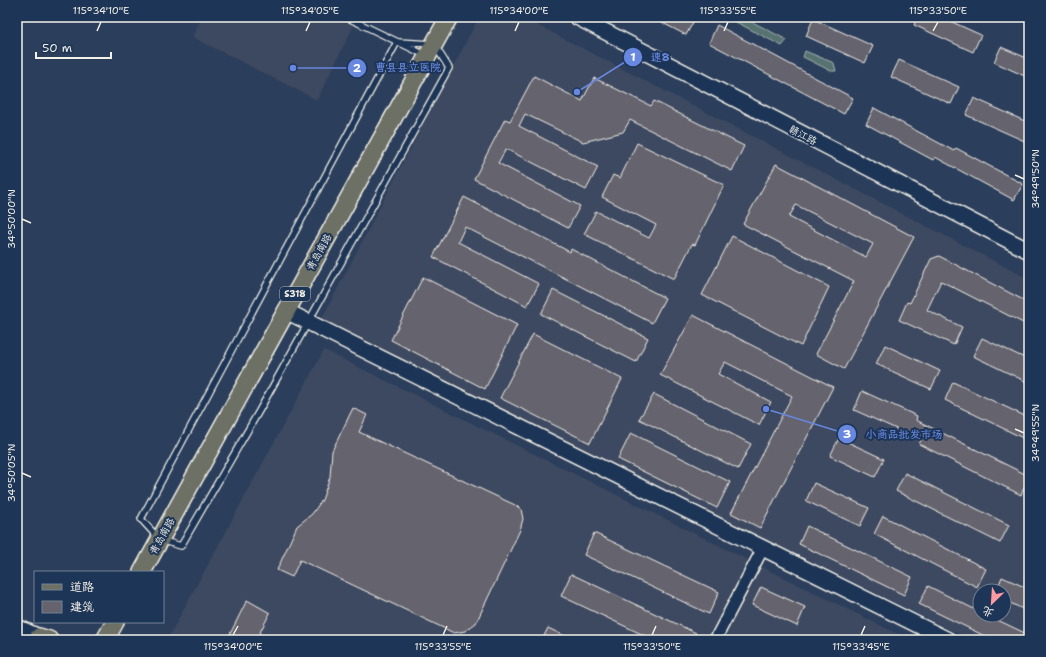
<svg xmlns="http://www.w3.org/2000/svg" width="1046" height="657" font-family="'Shantell Sans','LXGW WenKai TC',sans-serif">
<rect width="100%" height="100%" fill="#2b3e5c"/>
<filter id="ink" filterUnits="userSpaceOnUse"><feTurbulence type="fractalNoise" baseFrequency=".025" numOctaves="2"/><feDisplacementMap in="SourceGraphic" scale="8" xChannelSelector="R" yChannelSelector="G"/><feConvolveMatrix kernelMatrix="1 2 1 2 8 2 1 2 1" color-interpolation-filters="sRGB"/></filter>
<g filter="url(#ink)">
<g fill="#3c4961" fill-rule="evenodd">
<path d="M202 17H358L317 100 192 37Z"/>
<path d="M479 17H522L1029 279V640H971L321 320ZM980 591H1004V615H980Z"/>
<path d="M324 350 910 640H167Z"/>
</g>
<g fill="#567371" stroke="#a5b2ac">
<path d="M731 17H743L787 40 782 46 734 21Z"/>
<path d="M805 51 834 63 836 71H831L803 57Z"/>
</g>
<g fill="#65646e" stroke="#f4f1e8" fill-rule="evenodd">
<path d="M651 17H696L686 35Z"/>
<path d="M917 17H941L981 35 973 52 914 25Z"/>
<path d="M813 19 873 46 865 63 806 36Z"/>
<path d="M717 25 853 98 844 114 709 43Z"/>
<path d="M1001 47 1029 59V78L994 62Z"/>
<path d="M899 60 959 87 951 104 891 77Z"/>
<path d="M534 76 582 101 594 78 651 106 654 101 744 146 732 171 630 120 623 132 583 142 525 114 519 126 598 167 586 190 506 149 498 163 580 206 568 228 474 179 505 119 510 121Z"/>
<path d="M974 98 1029 123V143L966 115Z"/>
<path d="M874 108 954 151 956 148 1023 184 1014 200 935 157 933 160 866 124Z"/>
<path d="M637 143 724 185 695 245 692 244 674 279 584 234 596 211 649 238 656 225 602 197 613 175 620 178Z"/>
<path d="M776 164 914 237 844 369 816 354 854 281 743 224ZM796 205 873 244 866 257 789 217Z"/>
<path d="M464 197 570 252 571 249 665 298 652 323 465 227 458 242 539 284 527 306 433 257Z"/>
<path d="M732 236 829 287 801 346 702 295Z"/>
<path d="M939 256 1029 303V326L941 281 927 310 962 327 954 345 899 320 907 302 910 303 931 259Z"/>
<path d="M423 277 517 325 485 389 391 340Z"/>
<path d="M553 290 648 338 636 362 541 314Z"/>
<path d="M693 315 833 387 760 528 731 513 792 396 725 362 718 374 771 402 759 425 660 375Z"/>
<path d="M533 334 622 379 590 443 500 398Z"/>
<path d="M982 338 1029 360V383L973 356Z"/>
<path d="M885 345 940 371 931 389 876 364Z"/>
<path d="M953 382 1029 418V441L945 400Z"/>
<path d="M862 391 917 416 916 420 1029 476 1021 495 919 444 921 440 854 410Z"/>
<path d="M654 394 751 444 738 469 639 419Z"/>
<path d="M353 408 367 415 359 432 515 505 521 509 523 519 520 530 476 623 465 631 454 633 300 560 292 577 277 570 297 526 312 514 322 500 330 477 332 451Z"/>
<path d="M631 433 730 482 717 508 618 459Z"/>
<path d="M839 438 884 459 875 477 830 456Z"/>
<path d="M905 473 1009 525 1000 543 896 491Z"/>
<path d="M814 483 869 508 860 526 806 501Z"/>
<path d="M883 516 986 569 977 587 874 534Z"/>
<path d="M807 526 912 577 904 595 799 544Z"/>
<path d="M594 533 719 592 709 614 584 555Z"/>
<path d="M571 574 696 633 693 640H654L561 596Z"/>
<path d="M1002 577 1029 589V612L1004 600V591H996Z"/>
<path d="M928 586 980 612V615H987L1029 635V640H993L919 604Z"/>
<path d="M761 587 805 607 797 626 752 605Z"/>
<path d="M247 600 270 613 256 640H227Z"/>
<path d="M548 628 573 640H542Z"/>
</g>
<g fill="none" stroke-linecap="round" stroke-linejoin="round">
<g stroke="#f4f1e8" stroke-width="8">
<g id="lane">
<path d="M346 17 425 55"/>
<path d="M397 42 434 44 449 68 259 411 181 546 160 540 141 519Z"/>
</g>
</g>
<g stroke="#f4f1e8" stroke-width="14">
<path id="street" d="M715 640 763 548"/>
</g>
<g stroke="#f4f1e8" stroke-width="18">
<g id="secondary">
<path d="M577 17 1029 251"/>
<path d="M286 311 948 640"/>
<path d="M17 627 39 637"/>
</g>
</g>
<g stroke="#f4f1e8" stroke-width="20">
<g id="primary">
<path d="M142 572 449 17"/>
<path d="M39 637 49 640"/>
<path d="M105 640 115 622"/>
</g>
</g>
<use href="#lane" stroke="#1d3557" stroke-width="5.5"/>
<use href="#street" stroke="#1d3557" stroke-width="11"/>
<use href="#secondary" stroke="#1d3557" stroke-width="15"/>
<use href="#primary" stroke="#6c7065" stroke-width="17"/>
</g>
</g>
<path fill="none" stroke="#f4f1e8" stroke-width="1.5" d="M97 31 101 22M306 31 310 22M515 31 519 22M724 31 728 22M933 31 938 22M1015 175 1024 179M22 219 31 223M1015 429 1024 433M22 473 31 477M233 635 238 626M443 635 447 626M652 635 656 626M861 635 865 626"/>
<g text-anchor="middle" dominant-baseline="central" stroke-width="4" stroke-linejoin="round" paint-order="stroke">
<rect fill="#1d3557" stroke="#b4b9bc" stroke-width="1" x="280" y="287" width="30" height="14" rx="3"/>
<g font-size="9" font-weight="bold" fill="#f4f1e8">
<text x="295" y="294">S318</text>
</g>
<g font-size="10" fill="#f4f1e8" stroke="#1d3557">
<text transform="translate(803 135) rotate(27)">赣江路</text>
<text transform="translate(319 252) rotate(-61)">青岛南路</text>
<text transform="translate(162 536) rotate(-61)">青岛南路</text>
</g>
</g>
<path fill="none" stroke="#6887de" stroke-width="1.5" d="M577 92L633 57M293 68L357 68M766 409L847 434"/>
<g fill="#6887de" stroke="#1d3557" stroke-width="1.5">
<circle cx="577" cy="92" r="4"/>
<circle cx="293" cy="68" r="4"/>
<circle cx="766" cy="409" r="4"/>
<circle cx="633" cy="57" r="10"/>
<circle cx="357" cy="68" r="10"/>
<circle cx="847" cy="434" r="10"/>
</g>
<g font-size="12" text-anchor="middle" font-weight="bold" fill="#fff">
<text x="633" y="61">1</text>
<text x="357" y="72">2</text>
<text x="847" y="438">3</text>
</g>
<g font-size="11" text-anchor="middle" font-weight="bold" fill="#6887de" stroke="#1d3557" stroke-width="4" stroke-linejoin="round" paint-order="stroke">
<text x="660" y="61">速8</text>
<text x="408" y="71">曹县县立医院</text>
<text x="904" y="438">小商品批发市场</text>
</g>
<rect width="1046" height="657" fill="none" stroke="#1d3557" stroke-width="44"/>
<rect x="34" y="571" width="130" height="52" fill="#1d3557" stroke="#738091"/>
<rect x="42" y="584" width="20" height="6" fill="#6c7065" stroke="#738091"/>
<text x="70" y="591" font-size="12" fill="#f4f1e8">道路</text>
<rect x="42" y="601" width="20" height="12" fill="#65646e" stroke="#738091"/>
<text x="70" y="611" font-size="12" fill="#f4f1e8">建筑</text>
<g transform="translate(992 603) rotate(205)"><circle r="19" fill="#1d3557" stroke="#738091"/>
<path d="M0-3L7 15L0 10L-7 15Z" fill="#ff9aa2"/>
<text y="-6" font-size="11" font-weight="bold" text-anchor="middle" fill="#f4f1e8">北</text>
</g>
<path d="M36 52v6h75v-6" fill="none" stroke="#f4f1e8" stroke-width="2"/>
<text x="42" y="52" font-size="12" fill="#f4f1e8" stroke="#1d3557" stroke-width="3" paint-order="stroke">50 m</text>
<rect x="22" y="22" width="1002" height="613" fill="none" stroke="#f4f1e8" stroke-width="1.5"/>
<g font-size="10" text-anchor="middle" fill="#f4f1e8">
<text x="101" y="14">115°34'10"E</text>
<text x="310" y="14">115°34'05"E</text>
<text x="519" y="14">115°34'00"E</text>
<text x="728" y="14">115°33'55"E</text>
<text x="938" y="14">115°33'50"E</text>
<text transform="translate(1035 179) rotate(-90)" y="4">34°49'50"N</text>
<text transform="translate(11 219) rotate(-90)" y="4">34°50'00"N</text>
<text transform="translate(1035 433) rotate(-90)" y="4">34°49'55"N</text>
<text transform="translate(11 473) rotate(-90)" y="4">34°50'05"N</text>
<text x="233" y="650">115°34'00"E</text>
<text x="443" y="650">115°33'55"E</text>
<text x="652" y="650">115°33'50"E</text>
<text x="861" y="650">115°33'45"E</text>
</g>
</svg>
